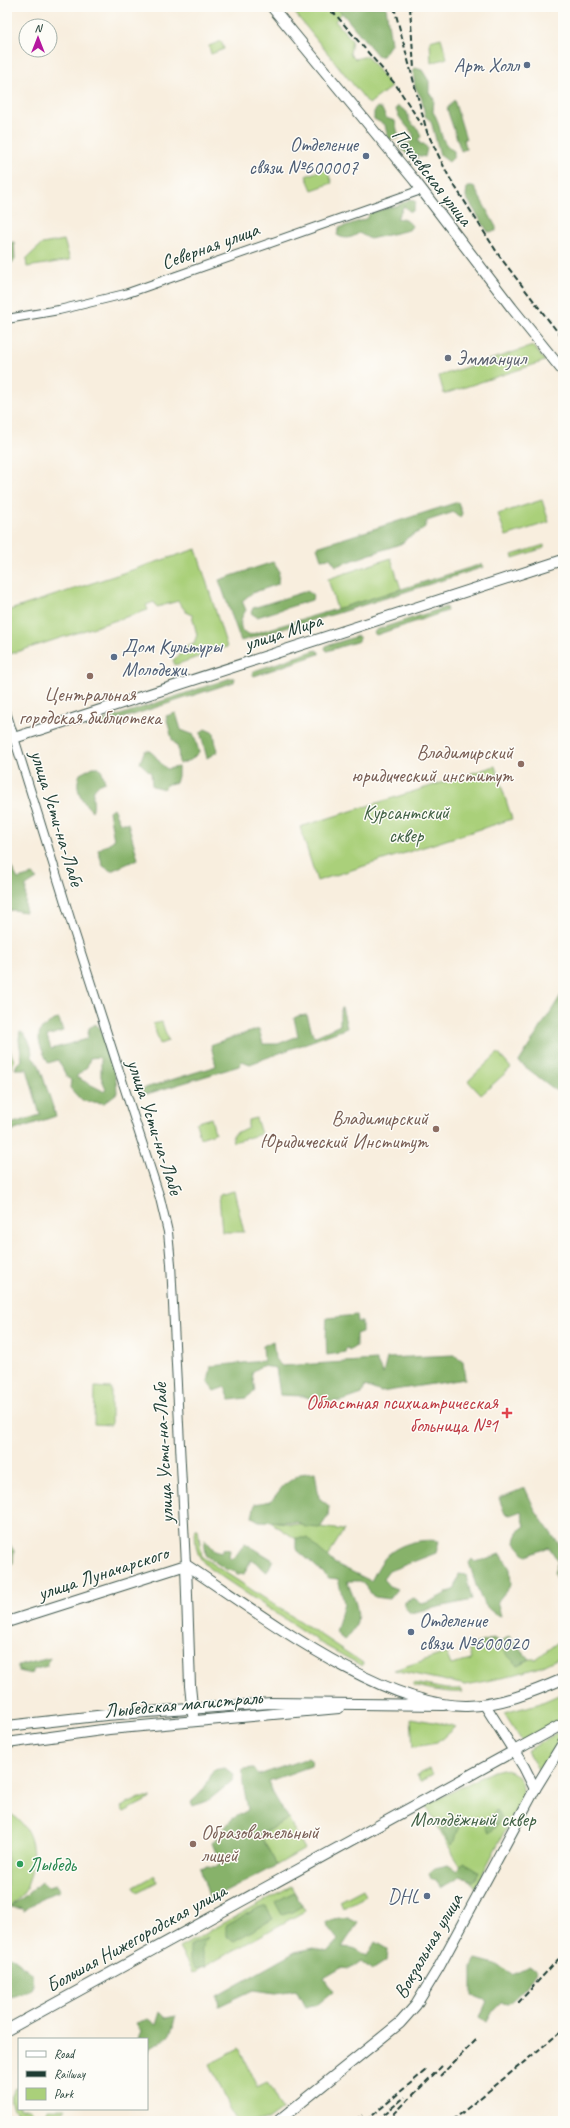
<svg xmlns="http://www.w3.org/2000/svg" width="570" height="2128" font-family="Caveat,sans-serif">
<rect width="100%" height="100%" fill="#fdfcf7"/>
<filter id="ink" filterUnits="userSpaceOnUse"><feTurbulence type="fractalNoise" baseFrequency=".025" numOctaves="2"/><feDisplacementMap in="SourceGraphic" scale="8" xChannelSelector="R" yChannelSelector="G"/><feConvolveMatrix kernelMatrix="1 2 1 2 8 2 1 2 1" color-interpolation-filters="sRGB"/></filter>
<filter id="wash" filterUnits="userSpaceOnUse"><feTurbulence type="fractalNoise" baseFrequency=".012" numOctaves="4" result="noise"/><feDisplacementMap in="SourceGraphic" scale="16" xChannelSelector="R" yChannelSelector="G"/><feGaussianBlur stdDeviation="0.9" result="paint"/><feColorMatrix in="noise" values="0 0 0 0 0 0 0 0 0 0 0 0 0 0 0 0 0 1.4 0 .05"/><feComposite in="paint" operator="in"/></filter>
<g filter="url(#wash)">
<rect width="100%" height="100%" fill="#f8eede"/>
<g fill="#aad07a" stroke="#648657">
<path d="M290 7H335L342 13 335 21 352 40 350 54 355 59 367 56 391 87 369 104Z"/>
<path d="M441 38 447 58 431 63 430 41Z"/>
<path d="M221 41 224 49 211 54 209 46Z"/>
<path d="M326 168 332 183 312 190 306 176Z"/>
<path d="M64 240 70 260 27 267 26 259 42 244Z"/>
<path d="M533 346 545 361 444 394 439 376Z"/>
<path d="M542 500 549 522 506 536 498 514Z"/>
<path d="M544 545V548L513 558 512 555Z"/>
<path d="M196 549 227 647 175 665 173 660 179 656 181 648 194 643 197 635 192 615 187 613 178 601 157 607 154 602 146 605 148 610 7 655V611Z"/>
<path d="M391 558 401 589 337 609 328 579Z"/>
<path d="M495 766 512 819 317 881 300 827Z"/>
<path d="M162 1022 168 1041 160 1044 153 1024Z"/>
<path d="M7 1042 14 1061 12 1067 7 1068Z"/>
<path d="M498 1053 511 1068 481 1095 468 1081Z"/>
<path d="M211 1118 215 1133 200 1138 196 1123Z"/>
<path d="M256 1118 261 1134 233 1142 232 1135 248 1127V1120Z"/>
<path d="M234 1191 244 1232H222L219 1195Z"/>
<path d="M95 1387 111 1388V1425L94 1424Z"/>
<path d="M269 1521 344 1530 326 1559Z"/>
<path d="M195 1529H198L202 1557 363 1663 362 1666 322 1644 210 1569C195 1555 196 1548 195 1529Z"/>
<path d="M563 1638V1656L540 1667 506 1677 466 1685 394 1670 446 1653 451 1665 471 1660 468 1647 472 1645 473 1648 498 1646 517 1665 529 1659H536Z"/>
<path d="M414 1683 446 1689H460L462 1692C444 1693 429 1689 413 1685Z"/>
<path d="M563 1693V1718L523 1743 504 1713 538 1704Z"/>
<path d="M411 1718 450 1725 455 1727 437 1743 413 1747Z"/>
<path d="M563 1729V1738L539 1771 527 1751Z"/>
<path d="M430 1769 433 1774 420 1782 417 1775Z"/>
<path d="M502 1769C519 1772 524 1781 523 1796L475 1888 454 1856 426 1805 493 1771Z"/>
<path d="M140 1798H151L124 1812 121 1807Z"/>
<path d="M7 1812C35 1825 38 1860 27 1886 23 1895 15 1902 7 1909Z"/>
<path d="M288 1819 305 1849 277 1865 260 1835Z"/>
<path d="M154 1876 157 1882 137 1892 134 1887Z"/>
<path d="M291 1886 305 1911 193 1973 179 1948Z"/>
<path d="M363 1889 366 1896 343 1908 340 1901Z"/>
<path d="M239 2049 257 2087 267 2082 282 2110 267 2121H236L210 2064Z"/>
<path d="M15 2088 19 2089V2109H31L37 2117 46 2113 48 2109H65L64 2111 47 2121H24C14 2112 7 2100 15 2088Z"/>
</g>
<g fill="#87b26a" stroke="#53784f" fill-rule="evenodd">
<path d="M335 7H386L391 44 383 56H378L342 13Z"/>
<path d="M415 68 422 70 429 81V93L434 99 433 112C443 126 437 141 454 151V157L449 162 440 155 431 121 425 116 422 99 415 87 413 70Z"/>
<path d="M454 100 466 139H464L466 149 461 151 447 109Z"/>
<path d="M398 106 407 112 410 122 418 129 421 137 418 139 420 144H424L427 148 425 157 416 155 419 165 399 147 404 141 410 145 411 138 414 136C408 126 398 119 396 109Z"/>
<path d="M377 107 382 109 386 118 395 121 399 138 388 139 385 125 374 119V112Z"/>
<path d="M467 187H474L496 227V231L488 232 466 197Z"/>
<path d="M410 199 416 202 413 211H409L404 206 397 218C403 219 408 220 412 226L409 230 370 239 359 233C352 238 345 240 337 235L339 228 368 218 369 213 399 205Z"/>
<path d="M14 242 15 260 7 267V243Z"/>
<path d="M458 502 462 513 460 518 454 512 427 521 424 529 407 538 403 543 336 566 330 558 321 559 317 547Z"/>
<path d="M273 562 279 571 278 584 252 593 242 601 246 610C241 618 239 622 242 631L249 635 337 609 482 564 484 567 338 613 241 641 219 580Z"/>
<path d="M307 591 313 595 312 600 257 617 251 613 253 608Z"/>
<path d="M446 607 447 611 376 635 374 633 376 630Z"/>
<path d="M358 636 360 638 359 641 327 651 325 649 326 646Z"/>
<path d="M316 650 319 652V654L254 676 252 673 254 671Z"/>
<path d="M231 678H235L234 682 99 726 96 725 99 722Z"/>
<path d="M176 713 181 730 194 735 199 752 191 760 179 764 178 748 172 739 166 716Z"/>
<path d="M205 729 214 733 217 752 207 758 201 735V732Z"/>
<path d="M147 750C156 753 159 764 167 769L178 767V776L176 783 167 784 164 789 152 786 151 773 140 763 144 752Z"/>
<path d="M93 767H98L102 772 105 782C85 788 97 801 92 811 81 801 74 788 80 774Z"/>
<path d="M113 808 120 823H128L138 859 111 871 103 866 98 850 114 840 109 811Z"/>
<path d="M7 849 11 867 18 879 32 875 37 879 26 886 25 912 13 910 7 911Z"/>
<path d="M563 992V1096L519 1062Z"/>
<path d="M342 1007 347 1028 250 1064 242 1061 239 1066 147 1094 142 1092V1089L216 1066 211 1045 215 1043 259 1029 263 1044H278L298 1036 294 1018 298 1016 307 1015 313 1035 316 1036 340 1025V1014Z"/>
<path d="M59 1019 63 1031 47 1036 51 1049 87 1039 89 1028 96 1024C108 1040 117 1073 117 1093L104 1103 82 1101 70 1088 71 1080 67 1077 58 1060 48 1063C43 1050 32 1036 45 1026 50 1022 53 1020 59 1019ZM98 1057 101 1060V1077L106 1089 103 1091 76 1077 87 1067 90 1058Z"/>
<path d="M20 1031C29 1037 32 1047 32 1057L39 1065 56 1116 12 1131 10 1124 40 1115 27 1069H15L17 1064 22 1060 19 1040Z"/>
<path d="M357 1315 358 1322H362V1332L356 1334V1346L349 1351 348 1348H346L345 1352 327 1355C326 1347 326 1327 327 1318Z"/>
<path d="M273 1341 275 1359 282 1366 376 1360 383 1374 387 1358 454 1355 463 1361 465 1379 381 1392 365 1386 362 1394 342 1401 322 1402 303 1396 280 1395 276 1368 262 1366 252 1372 255 1391 246 1398 230 1400 225 1387 214 1391 208 1383 211 1366 264 1361 263 1346Z"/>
<path d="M315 1472 319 1498 329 1506 328 1516 320 1528 306 1527 296 1522 259 1521 252 1517 255 1504 271 1501 284 1485 300 1474Z"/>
<path d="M525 1488 536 1512 563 1550V1584L560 1585 554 1573 558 1561 549 1547 526 1556 515 1543 517 1532 525 1526 521 1511 510 1515 505 1514 499 1498Z"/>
<path d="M204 1538 215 1551 221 1553 224 1549 230 1550 229 1557 231 1559 235 1557 245 1543 273 1560 267 1572C260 1570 259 1562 251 1560L244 1574 237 1575 235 1571 227 1570 206 1556Z"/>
<path d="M296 1538H307L334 1563 371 1581C375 1574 379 1565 384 1559 396 1544 421 1538 439 1541L436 1553 389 1571 383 1579 389 1586 397 1589 389 1599 374 1597 361 1581H347C356 1604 367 1621 344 1640L336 1633 344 1603 338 1579 329 1578 296 1549Z"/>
<path d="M7 1540 14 1551 13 1563 7 1568Z"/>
<path d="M501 1554 510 1569 511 1585 497 1602 501 1616C479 1610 476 1582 469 1563L472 1559 475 1562Z"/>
<path d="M459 1574 466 1575 472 1600 410 1613 405 1607V1602L414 1598 422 1604C434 1601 443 1594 455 1589Z"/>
<path d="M509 1636 529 1659 517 1665 498 1646 473 1648 472 1645 493 1638 501 1642Z"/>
<path d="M50 1658 47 1666 33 1670 31 1674 18 1671V1666Z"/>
<path d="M308 1758 312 1761 311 1766 269 1781 270 1788 288 1819 260 1835 277 1865 210 1900 200 1868 207 1866 217 1867 220 1863 212 1843 232 1819 248 1810C246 1793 241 1787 243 1769L254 1768 259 1775Z"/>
<path d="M225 1768 233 1774 232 1781 209 1800 193 1806 191 1802C203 1792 208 1784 213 1770Z"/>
<path d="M496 1810 501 1816 496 1827 489 1833 485 1827Z"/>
<path d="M452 1823 459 1826 455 1841 451 1845 441 1829Z"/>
<path d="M463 1862 479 1872 473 1881 460 1876 441 1888 436 1881 431 1879 429 1873 435 1868 448 1865 457 1871Z"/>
<path d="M41 1882 48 1887 56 1885 60 1891 43 1897 24 1911 22 1909 11 1907 12 1905 25 1896Z"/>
<path d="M294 1892 302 1906 292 1912 282 1915 275 1902Z"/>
<path d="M260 1907H266L273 1919 234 1941 226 1936V1926Z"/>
<path d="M348 1918 358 1923 342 1947 353 1948 367 1956 375 1942 387 1949 386 1961 372 1970 361 1961 350 1969 341 1968 324 1978 333 1992 318 2004 305 2007 296 1990 276 1993 253 1990 219 2006 217 1996 295 1952 314 1948 327 1952 338 1940 328 1927 327 1921Z"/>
<path d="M208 1937C199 1948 201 1953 206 1967L195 1969 190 1961V1945Z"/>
<path d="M7 1954 32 1973 33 1985 30 1991 7 1998Z"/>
<path d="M476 1959 495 1964 512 1975 529 1967 537 1971 525 1988 508 2004 501 2003 493 2011 487 2022 480 2017 487 2001 472 1995V1966Z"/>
<path d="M160 2012 166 2018 176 2016C173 2022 174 2027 171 2032 167 2040 158 2044 150 2048L147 2056V2039H138L141 2032 136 2023 148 2019 156 2025Z"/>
</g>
</g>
<g filter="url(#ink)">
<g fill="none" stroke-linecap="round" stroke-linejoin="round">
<g stroke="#40584e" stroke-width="10">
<g id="minor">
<path d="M7 319 59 310 125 294 421 190"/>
<path d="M7 715 73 928 160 1198 168 1232 171 1264 186 1565"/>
</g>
</g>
<g stroke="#40584e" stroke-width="12">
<g id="major">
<path d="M272 7 415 181 512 308 563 371"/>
<path d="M7 738H14L563 560"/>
<path d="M186 1565C258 1612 380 1707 467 1706 501 1705 533 1692 563 1679"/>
<path d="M186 1565 190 1686 193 1715"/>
<path d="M7 1622 186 1565"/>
<path d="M485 1705 524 1767 535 1789"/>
<path d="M7 1726 106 1715 271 1703 444 1705"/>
<path d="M7 1743 109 1729 339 1708"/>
<path d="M7 2030 563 1724"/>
<path d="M278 2121 400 2023 416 2005 439 1967 535 1789 563 1743"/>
</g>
</g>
<use href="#minor" stroke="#fff" stroke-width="8"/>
<use href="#major" stroke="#fff" stroke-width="10"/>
<g stroke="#1f3d34" stroke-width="2" stroke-dasharray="6 3" stroke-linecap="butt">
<path d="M323 7 335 14 396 85 422 125"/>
<path d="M394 7 427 132 449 177 500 257 563 339"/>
<path d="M410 7 414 69"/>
<path d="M518 2003 563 1954"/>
<path d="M440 2076 478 2038"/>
<path d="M377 2120 405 2097"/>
<path d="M355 2121 362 2115"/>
<path d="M366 2121 426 2070"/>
<path d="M387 2121 442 2066"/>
<path d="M452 2121 563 2030"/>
</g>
</g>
</g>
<g fill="#5c6f8a" stroke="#fdfcf7" stroke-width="1.5">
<circle cx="527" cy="65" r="4"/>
<circle cx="366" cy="156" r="4"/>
<circle cx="114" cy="657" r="4"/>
<circle cx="411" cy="1632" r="4"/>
<circle cx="427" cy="1896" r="4"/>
</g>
<circle fill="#6b7280" stroke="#fdfcf7" stroke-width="1.5" cx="448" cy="358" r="4"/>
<g fill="#8d6e63" stroke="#fdfcf7" stroke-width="1.5">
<circle cx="90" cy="676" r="4"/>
<circle cx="521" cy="764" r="4"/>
<circle cx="436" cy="1129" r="4"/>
<circle cx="193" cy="1844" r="4"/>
</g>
<path fill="#e0444e" stroke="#fdfcf7" stroke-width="1.5" d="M505 1407h4v4h4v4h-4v4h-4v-4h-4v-4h4z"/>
<circle fill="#2e9e5b" stroke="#fdfcf7" stroke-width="1.5" cx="20" cy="1864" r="4"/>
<g text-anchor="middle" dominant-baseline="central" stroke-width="3" stroke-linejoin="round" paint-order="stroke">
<g font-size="20" fill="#4e5e75" stroke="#fdfcf7" text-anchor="end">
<text x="519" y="65">Арт Холл</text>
<text x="358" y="144">Отделение<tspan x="358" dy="23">связи №600007</tspan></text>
<text x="122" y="646" text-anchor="start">Дом Культуры<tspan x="122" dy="23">Молодежи</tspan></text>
<text x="419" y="1620" text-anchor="start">Отделение<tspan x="419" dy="23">связи №600020</tspan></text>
<text x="419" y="1896">DHL</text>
</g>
<g font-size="20" fill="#1f3d34" stroke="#fdfcf7">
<text transform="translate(432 177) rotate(52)">Почаевская улица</text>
<text transform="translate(210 246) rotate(-20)">Северная улица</text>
<text transform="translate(283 632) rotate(-18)">улица Мира</text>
<text transform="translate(57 818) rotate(73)">улица Усти-на-Лабе</text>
<text transform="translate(155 1127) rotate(72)">улица Усти-на-Лабе</text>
<text transform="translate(163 1453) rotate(-93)">улица Усти-на-Лабе</text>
<text transform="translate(103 1573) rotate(-18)">улица Луначарского</text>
<text transform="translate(183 1704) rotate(-5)">Лыбедская магистраль</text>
<text transform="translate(136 1938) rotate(-29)">Большая Нижегородская улица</text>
<text transform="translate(428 1946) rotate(-60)">Вокзальная улица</text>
</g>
<g font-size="20" fill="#5b616d" stroke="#fdfcf7" text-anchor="start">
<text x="456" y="358">Эммануил</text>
</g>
<g font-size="20" fill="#785e54" stroke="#fdfcf7" text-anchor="end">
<text x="90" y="694" text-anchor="middle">Центральная<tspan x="90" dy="23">городская библиотека</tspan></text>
<text x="513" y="752">Владимирский<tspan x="513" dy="23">юридический институт</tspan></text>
<text x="428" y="1118">Владимирский<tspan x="428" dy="23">Юридический Институт</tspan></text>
<text x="201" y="1832" text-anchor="start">Образовательный<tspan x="201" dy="23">лицей</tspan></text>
</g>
<g font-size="20" fill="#426246" stroke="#fdfcf7">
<text x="406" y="812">Курсантский<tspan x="406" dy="23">сквер</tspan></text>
<text x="473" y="1819">Молодёжный сквер</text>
</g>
<g font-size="20" fill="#be3a42" stroke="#fdfcf7" text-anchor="end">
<text x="498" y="1402">Областная психиатрическая<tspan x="498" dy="23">больница №1</tspan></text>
</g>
<g font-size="20" fill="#27864d" stroke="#fdfcf7" text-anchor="start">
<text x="28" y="1864">Лыбедь</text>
</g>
</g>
<rect width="570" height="2128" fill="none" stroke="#fdfcf7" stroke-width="24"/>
<rect x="18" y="2038" width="130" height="72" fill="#fdfcf7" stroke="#a4b0a9"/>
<rect x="26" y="2051" width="20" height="6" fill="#ffffff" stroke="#a4b0a9"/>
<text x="54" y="2058" font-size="12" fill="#1f3d34">Road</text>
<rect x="26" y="2071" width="20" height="6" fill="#1f3d34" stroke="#a4b0a9"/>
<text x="54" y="2078" font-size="12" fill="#1f3d34">Railway</text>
<rect x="26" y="2088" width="20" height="12" fill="#aad07a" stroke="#a4b0a9"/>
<text x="54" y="2098" font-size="12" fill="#1f3d34">Park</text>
<g transform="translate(38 38)"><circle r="19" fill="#fdfcf7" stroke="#a4b0a9"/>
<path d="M0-3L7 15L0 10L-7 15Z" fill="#b5179e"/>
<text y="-6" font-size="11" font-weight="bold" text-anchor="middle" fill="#1f3d34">N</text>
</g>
</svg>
